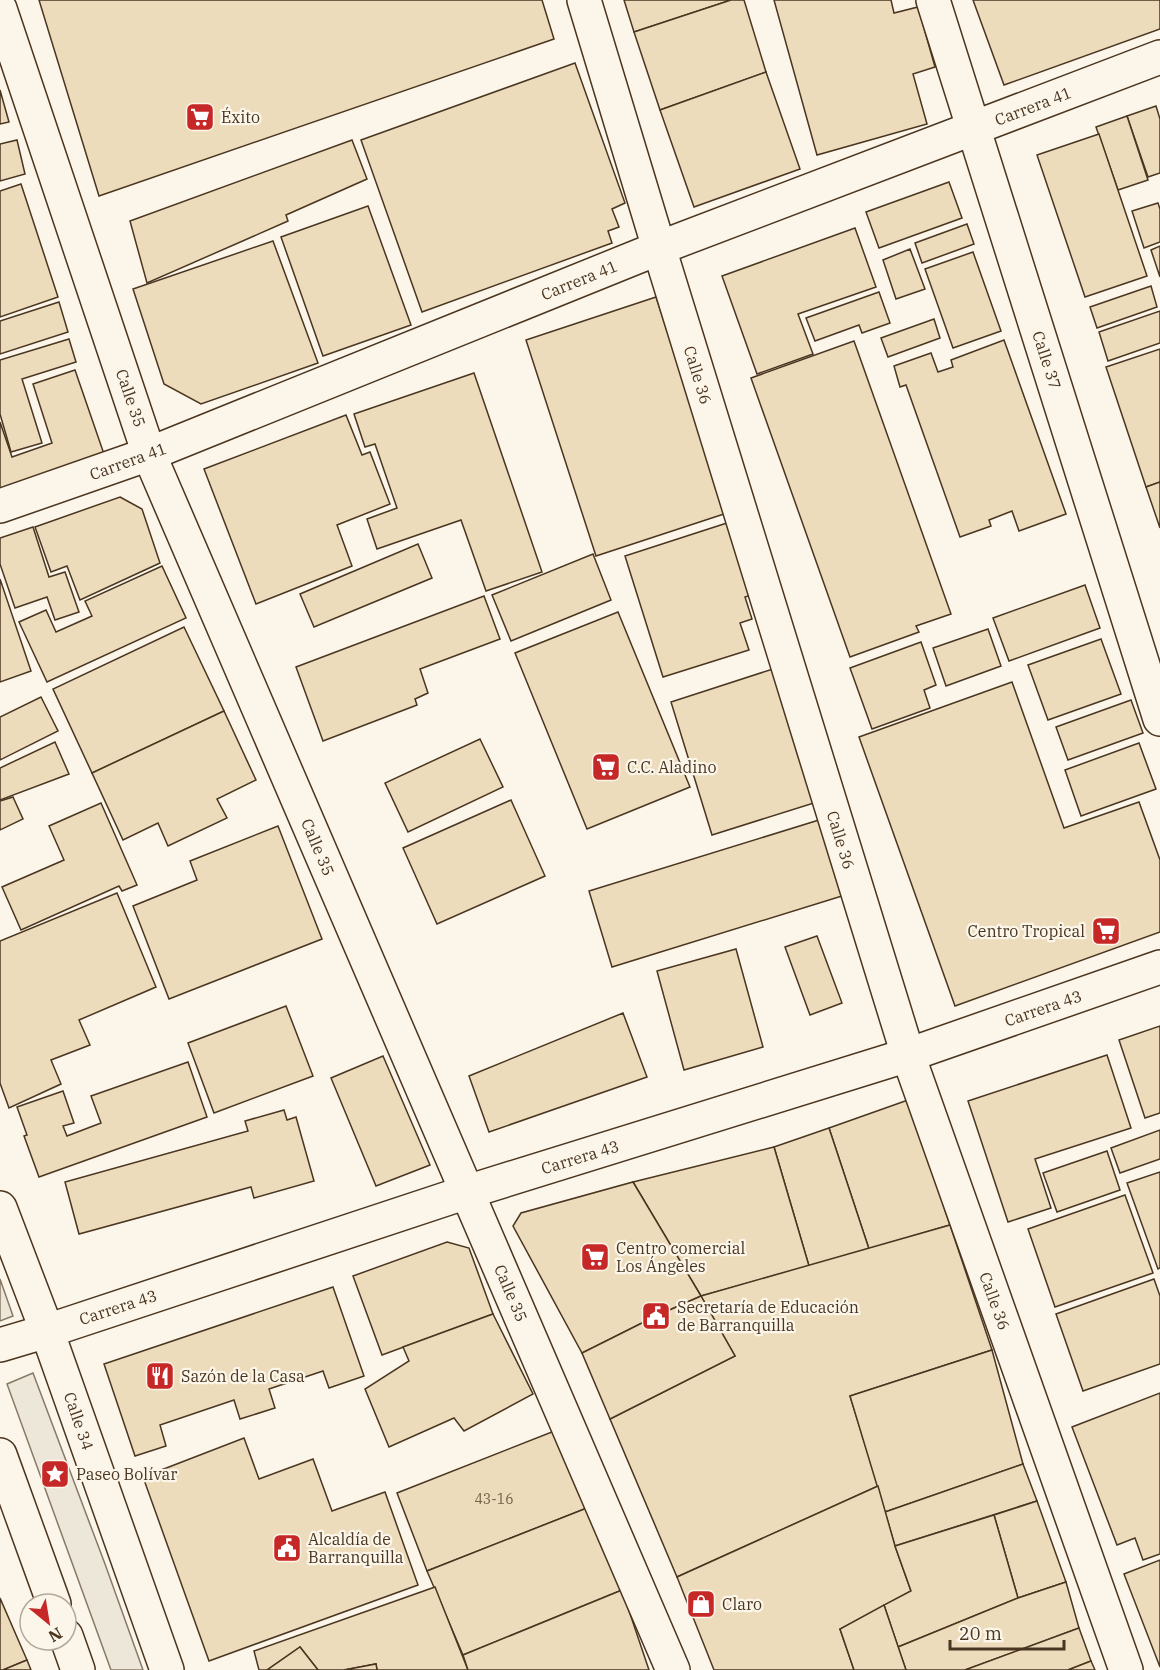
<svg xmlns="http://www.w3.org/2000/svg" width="1160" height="1670" font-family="'IBM Plex Serif',serif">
<rect width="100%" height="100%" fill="#fbf6e9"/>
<g fill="#ede7d9" stroke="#887966" stroke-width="1.5">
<path d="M0 1279 13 1316 0 1321Z"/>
<path d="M33 1373 105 1564 143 1670H111L7 1384Z"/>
</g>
<g fill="#ecdcbc" stroke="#4a3520" stroke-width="1.5">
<path d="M39 0H542L554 39 99 196Z"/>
<path d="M624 0H731L634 32Z"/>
<path d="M731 0H744L766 72 660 110 634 32Z"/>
<path d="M774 0H891L894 13 918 7 935 67 913 74 927 124 817 155Z"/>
<path d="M973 0H1160V29L1004 85Z"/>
<path d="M575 63 625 203 612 209 619 227 608 231 612 243 422 312 361 140Z"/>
<path d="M766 72 800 169 694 207 660 110Z"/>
<path d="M0 90 9 122 0 124Z"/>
<path d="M1156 106 1160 119V173L1148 177 1127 116Z"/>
<path d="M1127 116 1148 180 1118 190 1096 127Z"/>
<path d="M1099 134 1147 276 1085 297 1037 155Z"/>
<path d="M17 140 25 174 0 181V144Z"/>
<path d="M352 140 367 179 286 215 288 221 147 283 130 221Z"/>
<path d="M949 182 962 218 879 248 866 212Z"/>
<path d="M21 184 58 297 0 317V191Z"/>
<path d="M1158 203 1160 209V242L1144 248 1132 211Z"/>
<path d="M368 206 411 325 323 356 281 237Z"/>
<path d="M967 224 974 244 922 263 915 243Z"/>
<path d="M855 228 876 287 798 314 813 354 757 374 722 276Z"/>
<path d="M273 241 318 363 201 404 164 384 133 289Z"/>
<path d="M1160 246V277L1151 250Z"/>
<path d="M910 249 925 289 896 299 883 260Z"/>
<path d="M973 252 1001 331 953 348 925 269Z"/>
<path d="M1151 286 1157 307 1097 328 1090 307Z"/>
<path d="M879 292 890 323 862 333 859 325 815 341 806 318Z"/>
<path d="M656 297 727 513 596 556 526 340Z"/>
<path d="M59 302 68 332 0 354V321Z"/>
<path d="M1160 311V343L1108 361 1099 332Z"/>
<path d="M934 319 940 338 888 357 881 338Z"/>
<path d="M69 339 76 362 22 379 42 443 11 452 0 414V360Z"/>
<path d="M1004 340 1066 514 1019 531 1012 511 989 520 991 526 960 537 906 385 900 387 894 366 931 353 938 372 953 367 951 360Z"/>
<path d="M854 341 951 614 916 626 919 632 850 657 751 378Z"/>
<path d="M1160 349V482L1146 487 1106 367Z"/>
<path d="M75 370 104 454 0 489V422L12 457 52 443 33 384Z"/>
<path d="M474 373 542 572 486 591 461 520 377 549 367 519 397 508 375 444 365 447 354 414Z"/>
<path d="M346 415 362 455 370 452 390 504 337 525 352 566 256 604 204 469Z"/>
<path d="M1160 482V528L1146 487Z"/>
<path d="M120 497 142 509 160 563 80 600 67 566 51 572 35 527Z"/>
<path d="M730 522 752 595 745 597 752 619 740 623 749 650 663 677 625 556Z"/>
<path d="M33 527 49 577 65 572 79 612 55 620 47 597 15 608 0 564V538Z"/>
<path d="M418 544 432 578 314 627 300 594Z"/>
<path d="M593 554 611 600 511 641 492 595Z"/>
<path d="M162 566 186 618 47 682 19 622 46 610 56 632 92 616 85 601Z"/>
<path d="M0 579 31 671 0 682Z"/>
<path d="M1085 585 1100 628 1009 661 993 618Z"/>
<path d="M484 596 500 639 420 669 428 693 415 699 417 705 323 741 296 667Z"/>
<path d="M618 612 690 787 587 829 515 653Z"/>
<path d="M184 627 224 711 92 773 53 689Z"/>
<path d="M988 629 1001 666 946 686 933 648Z"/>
<path d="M1101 639 1121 694 1048 720 1028 665Z"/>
<path d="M921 642 936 685 924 690 930 708 872 729 850 668Z"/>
<path d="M776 668 817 802 712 835 671 702Z"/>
<path d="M1012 682 1064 828 1139 802 1160 860V932L955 1006 859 737Z"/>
<path d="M41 697 58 731 0 760V717Z"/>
<path d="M1131 700 1143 733 1068 760 1056 727Z"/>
<path d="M224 711 256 780 217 799 227 818 168 846 158 823 123 840 92 773Z"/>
<path d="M480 739 503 787 408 832 385 783Z"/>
<path d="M55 742 69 774 0 800V768Z"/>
<path d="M1139 743 1156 789 1081 816 1065 770Z"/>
<path d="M13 797 23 819 0 830V801Z"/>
<path d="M511 800 545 876 437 924 403 848Z"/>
<path d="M101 803 137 885 122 891 119 886 21 930 2 887 64 860 49 826Z"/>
<path d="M819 820 842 896 612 967 589 891Z"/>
<path d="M278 826 322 939 169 999 133 906 197 880 190 861Z"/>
<path d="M117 893 156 987 79 1020 90 1045 51 1060 61 1084 9 1108 0 1083V941Z"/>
<path d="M817 936 842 1003 810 1015 785 947Z"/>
<path d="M736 949 763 1047 684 1070 657 971Z"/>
<path d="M286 1006 313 1076 214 1113 188 1043Z"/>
<path d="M623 1013 647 1077 489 1132 469 1076Z"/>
<path d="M1160 1026V1113L1145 1118 1119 1040Z"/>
<path d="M1107 1055 1131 1128 1035 1159 1051 1208 1008 1222 968 1101Z"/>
<path d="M383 1056 430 1165 376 1186 331 1078Z"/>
<path d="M188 1062 207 1117 39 1177 24 1136 27 1135 17 1107 63 1091 74 1123 63 1126 67 1136 101 1123 91 1096Z"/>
<path d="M908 1100 950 1225 869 1249 829 1128Z"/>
<path d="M284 1110 287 1120 296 1117 314 1181 254 1198 251 1187 79 1234 65 1182 248 1131 245 1121Z"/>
<path d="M829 1128 869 1249 809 1266 774 1147Z"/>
<path d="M1160 1130V1159L1120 1173 1111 1148Z"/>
<path d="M774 1147 809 1266 701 1296 633 1182Z"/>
<path d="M1107 1151 1120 1190 1057 1212 1043 1173Z"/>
<path d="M1160 1172V1268L1158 1269 1127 1183Z"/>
<path d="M633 1182 701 1296 656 1316 582 1353 513 1226 521 1213Z"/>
<path d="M1125 1195 1153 1273 1055 1307 1028 1229Z"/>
<path d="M950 1225 992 1350 850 1396 878 1486 677 1577 610 1419 735 1356 701 1296Z"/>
<path d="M447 1242 469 1248 493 1314 382 1355 353 1276Z"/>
<path d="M1154 1279 1160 1296V1364L1083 1391 1056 1314Z"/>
<path d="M333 1287 364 1376 329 1388 323 1371 269 1389 275 1408 240 1419 234 1400 160 1425 166 1446 135 1456 104 1364Z"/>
<path d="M701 1296 735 1356 610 1419 582 1353 656 1316Z"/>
<path d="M493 1314 533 1394 464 1431 454 1418 389 1447 365 1389 409 1361 403 1347Z"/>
<path d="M992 1350 1023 1464 885 1512 850 1396Z"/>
<path d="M1160 1393V1554L1143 1560 1135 1538 1117 1545 1072 1427Z"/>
<path d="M562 1428 592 1506 427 1571 397 1493Z"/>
<path d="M244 1438 259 1479 313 1459 332 1511 385 1492 418 1585 209 1661 143 1477Z"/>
<path d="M1023 1464 1037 1501 895 1546 885 1512Z"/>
<path d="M878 1486 895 1546 911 1591 840 1629 854 1670H714L677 1577Z"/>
<path d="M1037 1501 1066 1582 1018 1598 994 1515Z"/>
<path d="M592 1506 622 1590 463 1655 427 1571Z"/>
<path d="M994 1515 1018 1598 898 1647 884 1605 911 1591 895 1546Z"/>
<path d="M1160 1560V1667L1124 1574Z"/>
<path d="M1066 1582 1079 1628 965 1670H906L898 1647 1018 1598Z"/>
<path d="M435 1587 468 1670H377L376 1664 344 1670H318L300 1647 267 1670H259L254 1651Z"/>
<path d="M622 1590 649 1670H468L463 1655Z"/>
<path d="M0 1598 27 1660 3 1670H0Z"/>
<path d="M884 1605 906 1670H854L840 1629Z"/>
<path d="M1079 1628 1091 1661 1068 1670H965Z"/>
<path d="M300 1647 318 1670H267Z"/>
<path d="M27 1660 31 1670H3Z"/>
<path d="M1091 1661 1095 1670H1068Z"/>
<path d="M376 1664 377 1670H344Z"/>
</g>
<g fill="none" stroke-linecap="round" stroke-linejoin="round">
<g stroke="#4a3520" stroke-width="36">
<g id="minor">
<path d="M584 0 659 248 908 1055 1126 1670"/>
<path d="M933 0 1160 719"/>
<path d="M0 9 149 454 673 1670"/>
<path d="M0 506 149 454 659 248 1160 57"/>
<path d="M0 1208 47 1331 167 1670"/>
<path d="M0 1345 47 1331 467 1192 908 1055 1160 967"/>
<path d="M0 1455 54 1604"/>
<path d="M66 1636 78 1670"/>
</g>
</g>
<use href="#minor" stroke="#fbf6e9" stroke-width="33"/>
</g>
<defs>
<g id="supermarket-square" transform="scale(1.5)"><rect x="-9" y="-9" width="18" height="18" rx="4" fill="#c62828" stroke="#fbf6e9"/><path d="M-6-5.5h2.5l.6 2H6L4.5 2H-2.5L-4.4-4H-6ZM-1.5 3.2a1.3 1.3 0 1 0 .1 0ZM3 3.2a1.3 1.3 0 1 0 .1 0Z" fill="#fff"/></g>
<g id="civic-square" transform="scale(1.5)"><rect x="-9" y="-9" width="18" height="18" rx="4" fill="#c62828" stroke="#fbf6e9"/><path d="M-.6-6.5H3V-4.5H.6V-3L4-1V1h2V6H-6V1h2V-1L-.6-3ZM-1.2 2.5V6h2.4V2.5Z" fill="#fff"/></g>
<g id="restaurant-square" transform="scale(1.5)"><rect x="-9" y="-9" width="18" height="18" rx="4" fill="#c62828" stroke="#fbf6e9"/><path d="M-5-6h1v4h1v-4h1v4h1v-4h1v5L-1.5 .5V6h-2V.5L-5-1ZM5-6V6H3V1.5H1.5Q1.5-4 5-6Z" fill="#fff"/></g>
<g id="sight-square" transform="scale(1.5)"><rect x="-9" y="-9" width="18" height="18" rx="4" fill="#c62828" stroke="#fbf6e9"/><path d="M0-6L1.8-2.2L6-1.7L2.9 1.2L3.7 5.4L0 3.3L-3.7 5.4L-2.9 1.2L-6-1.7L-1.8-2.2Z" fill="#fff"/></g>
<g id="shop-square" transform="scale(1.5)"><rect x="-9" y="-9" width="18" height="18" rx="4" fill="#c62828" stroke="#fbf6e9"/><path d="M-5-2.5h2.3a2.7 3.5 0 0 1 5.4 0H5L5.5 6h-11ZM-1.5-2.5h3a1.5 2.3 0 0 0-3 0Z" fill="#fff"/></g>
</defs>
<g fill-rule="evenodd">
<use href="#supermarket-square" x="200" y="117"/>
<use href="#supermarket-square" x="606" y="767"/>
<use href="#supermarket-square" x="1106" y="931"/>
<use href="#supermarket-square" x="595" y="1257"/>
<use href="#civic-square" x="656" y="1316"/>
<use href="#restaurant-square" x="160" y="1376"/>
<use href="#sight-square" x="55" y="1474"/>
<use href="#civic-square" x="287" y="1548"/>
<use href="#shop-square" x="701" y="1604"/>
</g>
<g text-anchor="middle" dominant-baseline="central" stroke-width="4.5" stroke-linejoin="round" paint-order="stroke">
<g font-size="14" fill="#725f47">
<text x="494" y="1499">43-16</text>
</g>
<g font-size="16" fill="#4a3520" stroke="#fbf6e9">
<text transform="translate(1033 106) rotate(-21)">Carrera 41</text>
<text transform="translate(579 280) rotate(-22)">Carrera 41</text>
<text transform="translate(1047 360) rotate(72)">Calle 37</text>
<text transform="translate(698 375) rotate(73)">Calle 36</text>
<text transform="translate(131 398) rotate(71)">Calle 35</text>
<text transform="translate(128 461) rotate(-20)">Carrera 41</text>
<text transform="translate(841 840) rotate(73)">Calle 36</text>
<text transform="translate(318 847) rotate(67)">Calle 35</text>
<text transform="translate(1043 1008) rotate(-19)">Carrera 43</text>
<text transform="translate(580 1157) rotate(-17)">Carrera 43</text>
<text transform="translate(511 1293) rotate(67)">Calle 35</text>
<text transform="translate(995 1301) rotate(70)">Calle 36</text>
<text transform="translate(118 1307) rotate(-18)">Carrera 43</text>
<text transform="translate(79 1421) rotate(71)">Calle 34</text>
</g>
<g font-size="16" fill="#4a3520" stroke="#fbf6e9" text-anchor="start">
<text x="221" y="117">Éxito</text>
<text x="627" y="767">C.C. Aladino</text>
<text x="1085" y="931" text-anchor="end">Centro Tropical</text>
<text x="616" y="1248">Centro comercial<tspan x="616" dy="18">Los Ángeles</tspan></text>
<text x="677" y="1307">Secretaría de Educación<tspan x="677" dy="18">de Barranquilla</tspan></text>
<text x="181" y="1376">Sazón de la Casa</text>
<text x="76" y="1474">Paseo Bolívar</text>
<text x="308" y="1539">Alcaldía de<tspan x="308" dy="18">Barranquilla</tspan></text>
<text x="722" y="1604">Claro</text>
</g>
</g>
<g transform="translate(48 1622) rotate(150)"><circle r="28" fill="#fbf6e9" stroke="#b4a999" stroke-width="1.5"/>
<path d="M0-4.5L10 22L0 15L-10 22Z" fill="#c62828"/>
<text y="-9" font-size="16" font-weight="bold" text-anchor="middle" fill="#4a3520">N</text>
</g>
<path d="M950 1640v9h114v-9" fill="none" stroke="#4a3520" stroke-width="3"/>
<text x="959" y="1640" font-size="18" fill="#4a3520" stroke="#fbf6e9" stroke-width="4.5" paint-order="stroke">20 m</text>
</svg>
